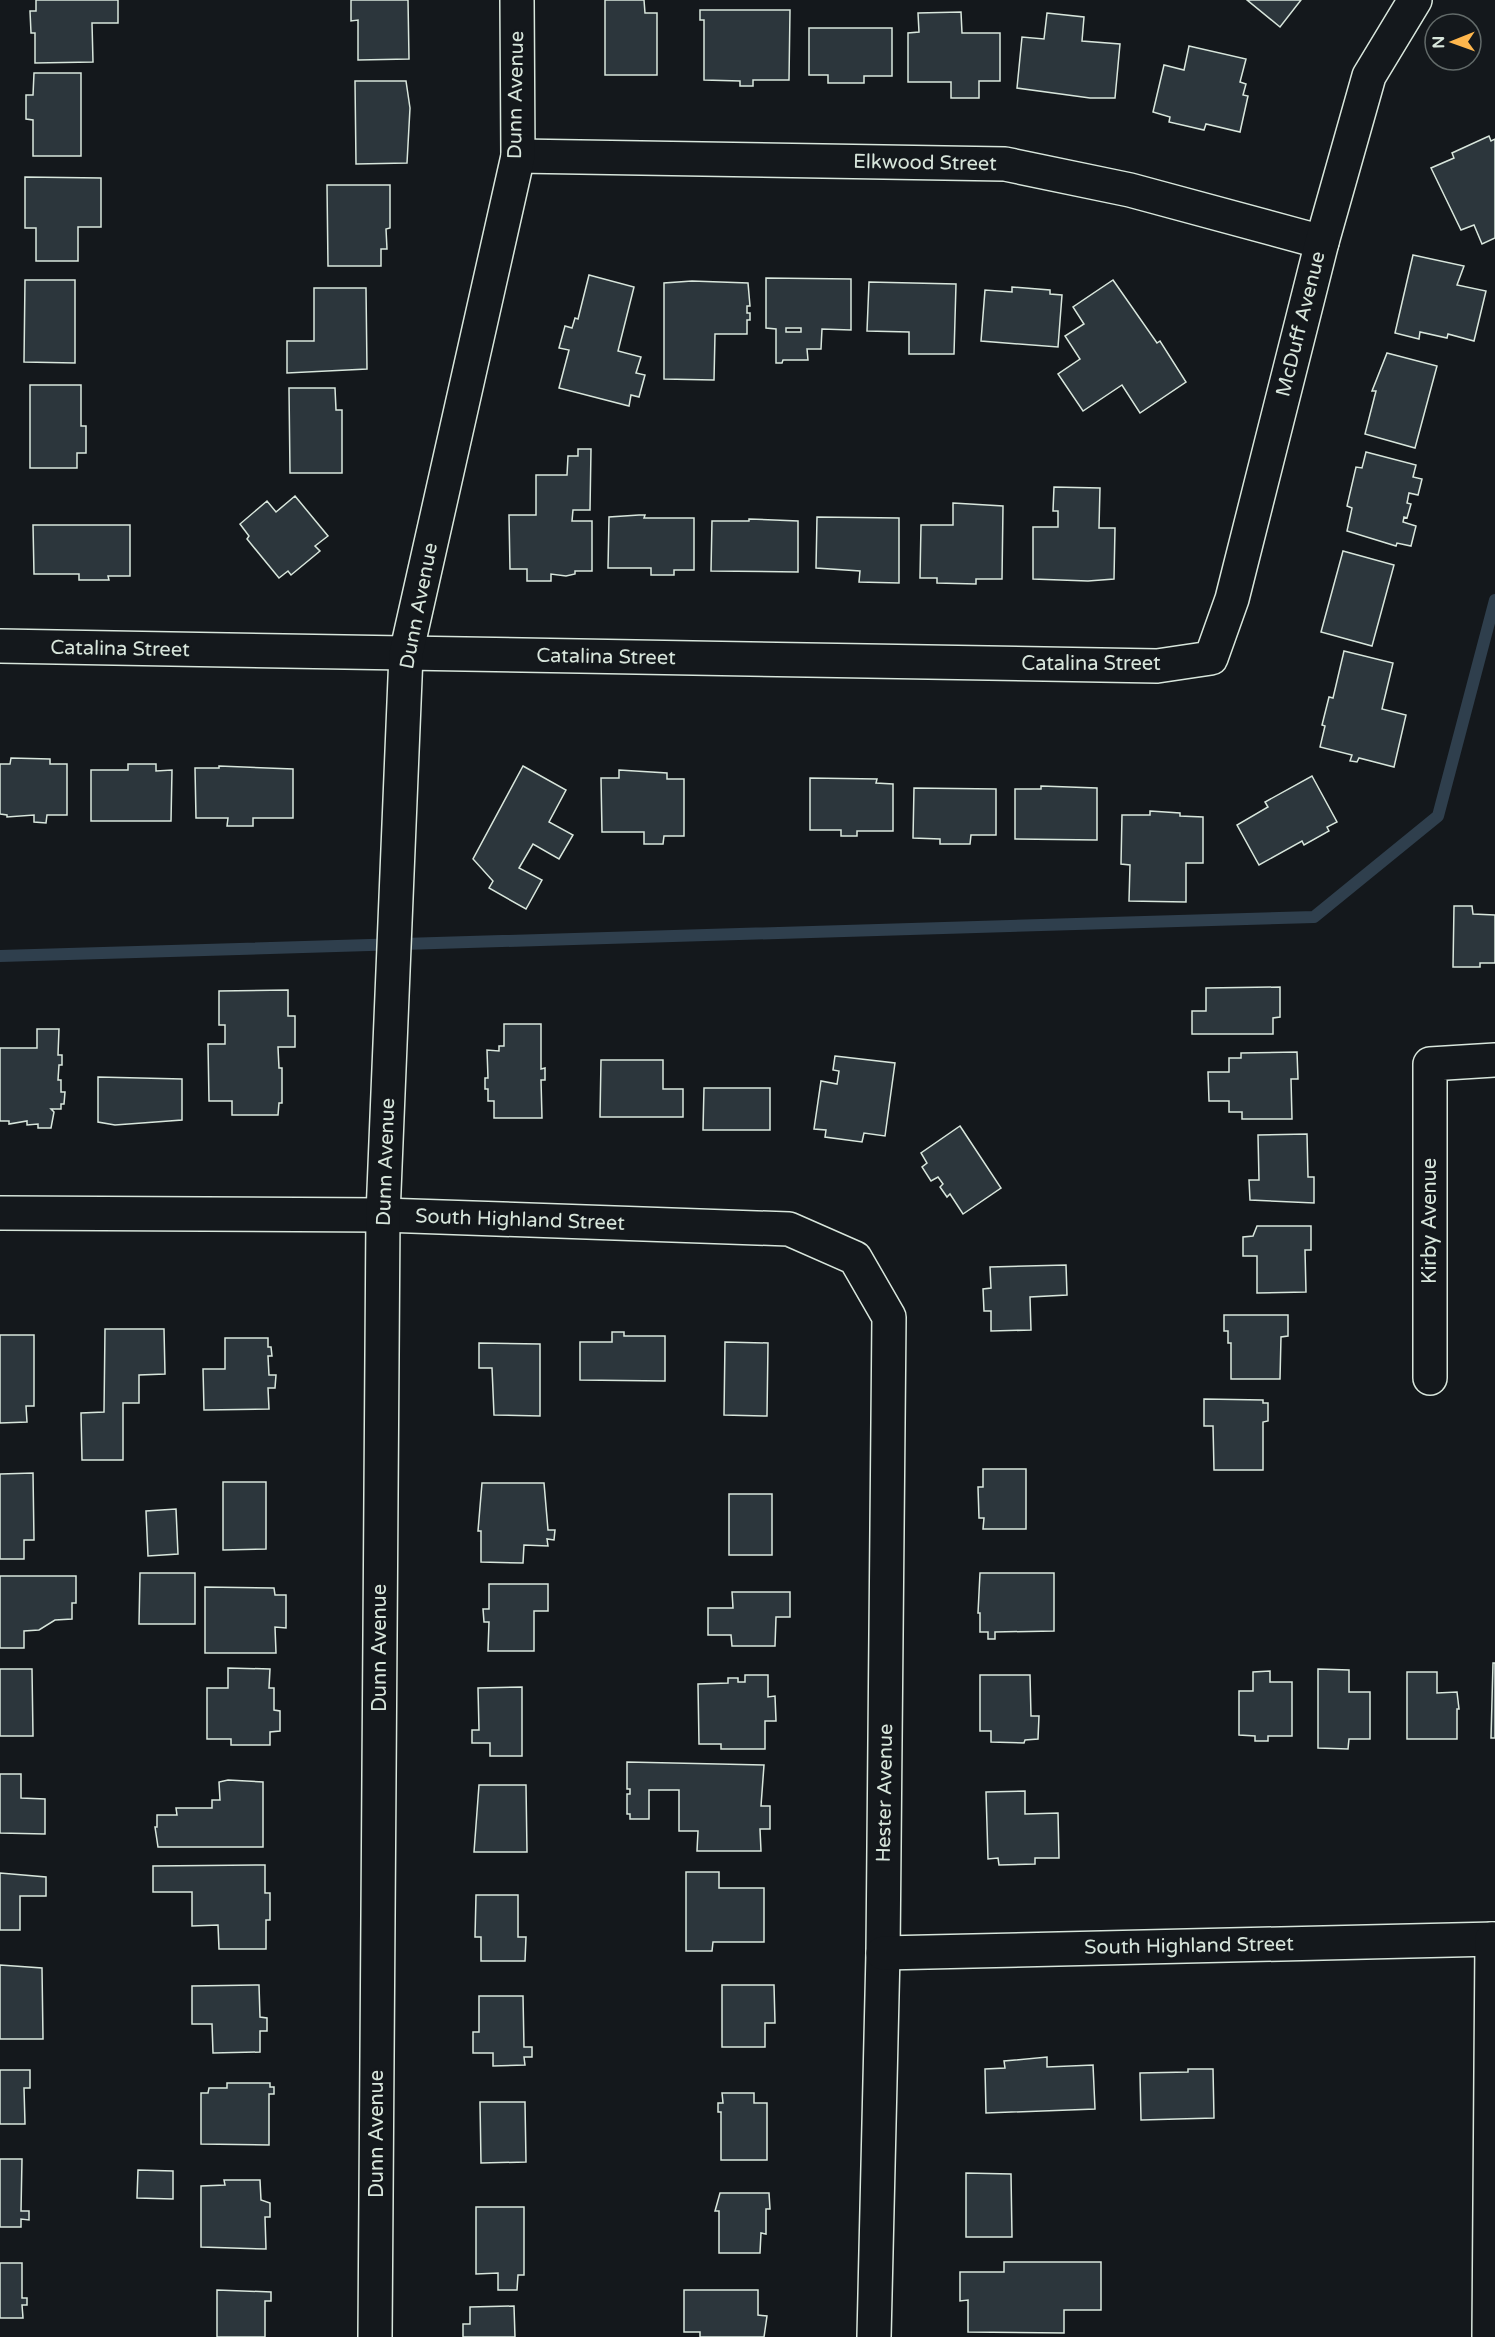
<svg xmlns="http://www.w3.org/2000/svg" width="1495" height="2337" font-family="'Varela Round',sans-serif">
<rect width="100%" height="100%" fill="#14181c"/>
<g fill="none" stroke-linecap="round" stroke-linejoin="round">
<path stroke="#2f3f4d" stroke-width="12" d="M0 956 1314 917 1438 816 1495 600"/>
</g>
<g fill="#2c363c" stroke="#d8e6dc" stroke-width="1.5" fill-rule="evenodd">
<path d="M36 0H118V23H92L93 62 35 63V33H31L30 11H36Z"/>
<path d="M351 0H408L409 59 358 60V20L351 21Z"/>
<path d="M605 0H644L645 13H657V75H605Z"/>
<path d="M1247 0H1301L1280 27Z"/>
<path d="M700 10H790L789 80H753V86H740V81L704 80V20H700Z"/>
<path d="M961 12 962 33H1000V81H979V98H951V82H908V33L919 32 918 13Z"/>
<path d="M1047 13 1084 17 1082 41 1120 44 1115 98H1090L1017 88 1022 37 1044 39Z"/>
<path d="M809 28H892V76H864V83H828V75H809Z"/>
<path d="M1189 46 1246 59 1240 82 1246 84 1243 95 1248 96 1240 132 1206 124 1204 130 1169 122 1170 117 1153 112 1164 65 1184 70Z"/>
<path d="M34 73H81V156H33V120L26 119V95H33Z"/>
<path d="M355 81H406L410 108 407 163 356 164Z"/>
<path d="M1489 136 1491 141 1495 139V238L1482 244 1474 225 1461 230 1431 168 1454 158 1452 153Z"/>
<path d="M25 177 101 178V227H78V261H36V228H25Z"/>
<path d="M327 185H390V228L386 229 387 249H381V266H328Z"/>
<path d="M1413 255 1464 266 1457 285 1486 291 1474 341 1448 334 1447 338 1420 332 1419 339 1395 333Z"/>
<path d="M589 275 634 287 618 351 641 357 636 373 645 375 639 397 631 395 629 406 559 388 569 350 559 348 565 326 572 328 575 318 578 319Z"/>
<path d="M766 278 851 279V330L822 329 821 349H807L808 360H783L782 363H776V329L766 328ZM786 328H801V332H786Z"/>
<path d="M25 280H75V363L24 362Z"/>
<path d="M1113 280 1157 343 1160 341 1186 382 1140 413 1122 385 1083 411 1058 374 1080 359 1065 336 1084 324 1073 307Z"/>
<path d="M692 281 748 283 750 306H747V313H750V320H747V334H715L714 380 664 379V283Z"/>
<path d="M869 282 956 284 954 354H909V332L867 331Z"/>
<path d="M1012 287 1050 290V294L1062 295 1058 347 981 341 985 290 1012 292Z"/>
<path d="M314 288H366L367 369 287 373V341H314Z"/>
<path d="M1387 353 1437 366 1415 448 1365 434 1376 391H1372Z"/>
<path d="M30 385H81V426H86V453H77V468H30Z"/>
<path d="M289 388H335L336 410H342V473H290Z"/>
<path d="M578 449H591L590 510H573L572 521H592V571H575V574L566 576 551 574V581H527V569H510L509 515H536V475H567L568 456H578Z"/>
<path d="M1366 452 1416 465 1413 477 1422 479 1418 495 1409 493 1407 503 1411 504 1407 518 1404 517 1403 522 1416 526 1411 546 1397 543 1396 546 1347 531 1352 508 1347 506 1356 467 1362 468Z"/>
<path d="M1054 487 1100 488 1099 528H1115L1114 579 1088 581 1033 579V527H1058V511H1053Z"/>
<path d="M295 496 328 536 315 546 320 551 291 575 288 571 279 578 247 539 249 536 240 524 267 501 276 512Z"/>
<path d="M953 503 1003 506 1002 579H976V584L937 583V578H920L921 525H953Z"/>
<path d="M639 515H645L644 518H694V570H674V575H651V568H608L609 517Z"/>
<path d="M817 517 899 518V583L859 582 860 571 816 568Z"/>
<path d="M749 519 798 521V572L711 571 712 521H749Z"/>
<path d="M33 525H130V576H108L109 580H79V574H34Z"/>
<path d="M1343 551 1394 565 1372 646 1321 632Z"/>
<path d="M1344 651 1393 663 1382 709 1406 715 1394 767 1359 758 1357 762 1350 761 1352 755 1320 747 1325 726 1322 725 1329 697 1333 698Z"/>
<path d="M11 758 50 759V764H67V815H47L46 823 34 822V815L7 817V815L0 814V764H10Z"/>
<path d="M128 764H156V771L172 770 171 821H91V770H128Z"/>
<path d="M219 766 293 769V818H253V826H227L228 818H196L195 768H219Z"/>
<path d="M523 766 566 790 549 822 573 835 559 859 533 844 519 868 542 880 526 909 489 888 493 881 473 859Z"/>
<path d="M619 770 667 773V779H684V836H664L663 844H644V832H602L601 778H619Z"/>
<path d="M1312 776 1337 822 1327 827 1329 831 1304 845 1302 841 1259 865 1237 825 1268 807 1265 802Z"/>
<path d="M810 778 877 779 876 783 893 784V831H857V836H841V830H810Z"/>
<path d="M1041 786 1097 788V840L1015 839V789H1041Z"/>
<path d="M914 788 996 789V835H971L970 844H940V839L913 838Z"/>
<path d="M1150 811 1180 813V816L1203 817V863H1186V902L1129 901 1130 865 1121 864 1122 815H1150Z"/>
<path d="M1454 906H1472L1473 914 1495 915V963H1480V967H1453Z"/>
<path d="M1280 987V1017L1273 1018V1034H1192V1011H1206V988Z"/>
<path d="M288 990V1016H295V1047H278L279 1068H282V1103H279L278 1115H232V1101H209L208 1044H225V1025H219V991Z"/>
<path d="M504 1024H541V1069L545 1068V1080H541L542 1118H494V1101H488V1089H485V1078H488L487 1050 499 1051V1046H504Z"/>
<path d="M37 1029H59L58 1055H62V1065H59L58 1080H61V1092H65L64 1104H61V1109H51L54 1112 51 1128H38V1124L27 1125V1121L9 1124V1121H0V1048H37Z"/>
<path d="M1297 1052 1298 1079H1291L1292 1119H1242V1112H1229V1101H1209L1208 1072H1229V1058H1241V1053Z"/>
<path d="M835 1056 895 1063 885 1136 864 1133 862 1142 825 1137 826 1130 814 1129 821 1081 837 1084 839 1071 833 1070Z"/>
<path d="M601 1060H663V1089H683V1117H600Z"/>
<path d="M98 1077 182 1079V1120L115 1125 98 1122Z"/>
<path d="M704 1088H770V1130H703Z"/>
<path d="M960 1126 1001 1188 963 1214 950 1194 947 1197 940 1187 943 1184 938 1177 931 1181 922 1167 927 1163 921 1153Z"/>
<path d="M1307 1134 1308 1177H1314V1203L1250 1200 1249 1180H1259L1258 1135Z"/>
<path d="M1257 1226H1311V1250H1305L1306 1292 1257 1293V1256H1243V1237L1253 1236Z"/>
<path d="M1066 1265 1067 1295 1030 1297 1031 1330 991 1331V1311H984L983 1289 991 1288 990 1267Z"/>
<path d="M1224 1315H1288V1336L1281 1337 1280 1379H1231V1343H1228V1331H1224Z"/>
<path d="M105 1329H164L165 1374 139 1375V1403H123V1460H82L81 1413 104 1412Z"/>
<path d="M612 1332H624V1336H665V1381L580 1380V1342H612Z"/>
<path d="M0 1335H34V1406H26L27 1422 0 1423Z"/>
<path d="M225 1338H268V1347H271L272 1356H268L269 1375H276L275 1388H268L269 1409 204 1410 203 1369H225Z"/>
<path d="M725 1342 768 1343 767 1416 724 1415Z"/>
<path d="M479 1343 540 1344V1416L494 1415 492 1368H479Z"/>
<path d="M1204 1399 1263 1400V1403H1268V1421L1263 1422V1470H1214L1213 1426H1204Z"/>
<path d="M983 1469H1026V1529H983L984 1518H979L978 1487H983Z"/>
<path d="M33 1473 34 1540H24V1559H0V1474Z"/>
<path d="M223 1482H266V1549L223 1550Z"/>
<path d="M482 1483H544L548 1530H555L554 1540 547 1539 548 1546 524 1545 523 1563 481 1562V1531H478Z"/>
<rect x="729" y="1494" width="43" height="61"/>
<path d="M176 1509 178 1554 148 1556 146 1511Z"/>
<path d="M140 1573H195V1624H139Z"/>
<path d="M980 1573H1054V1631L995 1632V1639H988V1632H980V1613H978Z"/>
<path d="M0 1576H76V1603H72V1619L55 1620 39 1630 24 1631V1648H0Z"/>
<path d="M489 1584H548V1611H534V1651H488L489 1622H484L483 1609H489Z"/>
<path d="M205 1587 274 1588 275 1595H286V1628L275 1627 276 1653H205Z"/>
<path d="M732 1592H790V1617H776L775 1646H732L731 1635H708V1608H733Z"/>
<path d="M1493 1663H1495V1738H1491Z"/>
<path d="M228 1668 270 1669 269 1688H274V1710L280 1711V1731L270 1732V1745H231V1739H207V1688H228Z"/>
<path d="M0 1669H32L33 1736H0Z"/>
<path d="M1318 1669 1349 1670V1692H1370V1739H1349L1348 1749 1318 1748Z"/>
<path d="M1270 1671V1682H1292V1736H1268V1741H1255V1736L1239 1735V1691H1253V1672Z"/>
<path d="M1407 1672H1437V1693L1457 1692 1459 1709H1457V1739H1407Z"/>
<path d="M745 1675H768V1697L775 1696 776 1721H765V1749H721V1744H699L698 1684 728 1683V1678H738V1682H745Z"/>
<path d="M980 1675H1030L1031 1716H1039L1038 1739 1025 1740 1024 1743 991 1742V1731H980Z"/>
<path d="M522 1687V1756H490V1743H472V1730H479L478 1688Z"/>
<path d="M627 1762 764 1765 761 1806H770V1829H760L761 1851H697L698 1831H679V1790H649V1819H630V1814H627V1794H630V1789H627Z"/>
<path d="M0 1774H21V1798L45 1799V1834L0 1833Z"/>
<path d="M228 1780 263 1782V1847H158L155 1827H157V1815H177L176 1808H212V1800H220L219 1782Z"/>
<path d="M479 1785H526L527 1852H474Z"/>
<path d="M1025 1791V1814L1058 1813 1059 1858H1035V1864L999 1865 998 1858 988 1859 986 1792Z"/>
<path d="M265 1865V1893H270V1920H266V1949H219L218 1925 192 1926V1892H153V1866Z"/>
<path d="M686 1872H719V1888H764V1942H713L712 1951H686Z"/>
<path d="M0 1873 46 1877V1896H20V1930H0Z"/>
<path d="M476 1895H518V1937H526L525 1961H481V1937H475Z"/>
<path d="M0 1965 42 1968 43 2039H0Z"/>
<path d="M259 1985 260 2017 267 2018V2031H260V2052L213 2053 212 2024H192V1986Z"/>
<path d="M722 1985H774L775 2023H765V2047H722Z"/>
<path d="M479 1996H523L524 2047H532V2057H524L525 2065 493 2066V2053H473V2032H479Z"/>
<path d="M1047 2057V2067L1093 2065 1095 2109 986 2113 985 2069 1005 2068 1004 2061Z"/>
<path d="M1188 2069H1213L1214 2118 1141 2120 1140 2073 1188 2072Z"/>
<path d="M0 2070H30V2088H24L25 2124H0Z"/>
<path d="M227 2083H270V2087H274V2094H269V2145L201 2144V2093H208L209 2088H227Z"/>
<path d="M722 2093H754V2103H767V2160H721V2112H718V2103H723Z"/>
<path d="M480 2102H525L526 2162 481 2163Z"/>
<path d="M0 2159H22L21 2211H29V2220L21 2219V2227H0Z"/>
<path d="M138 2170 173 2171V2199L137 2198Z"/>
<path d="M966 2173 1011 2174 1012 2237H966Z"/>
<path d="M224 2180H260L261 2200 270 2203V2217H265L266 2249 201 2247V2186L225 2185Z"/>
<path d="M720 2193H769L770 2209H766V2234L761 2233 760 2253H719V2211H715Z"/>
<path d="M476 2207H524V2275H518L517 2290H498V2273L476 2274Z"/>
<path d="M1004 2262H1101V2310H1064V2333L968 2332V2300L960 2301V2272H1004Z"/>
<path d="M0 2263H22V2298H27V2305H22L23 2318H0Z"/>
<path d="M217 2290 271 2292V2301H265V2337H217Z"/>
<path d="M684 2290H758V2315L767 2316 764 2337H700V2332H684Z"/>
<path d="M514 2306 515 2337H463V2324H470V2307Z"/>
</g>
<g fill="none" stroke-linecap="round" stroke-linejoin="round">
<g stroke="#d8e6dc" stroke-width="36">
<g id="minor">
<path d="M518 156 1005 164 1130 190 1322 242"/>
<path d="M0 646 1157 666 1211 658 1232 599 1322 242 1369 76 1415 0"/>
<path d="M0 1213 383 1215 789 1229 855 1258 889 1317 883 1953 874 2337"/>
<path d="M1430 1378V1064L1495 1060"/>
<path d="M883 1953 1495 1939"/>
<path d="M375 2337 383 1215 406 654 518 156 517 0"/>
<path d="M1489 2337 1492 1939"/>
</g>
</g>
<use href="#minor" stroke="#14181c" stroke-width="33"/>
</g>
<g text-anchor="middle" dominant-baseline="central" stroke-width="4.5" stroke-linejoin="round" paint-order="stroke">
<g font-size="20" fill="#d8e6dc" stroke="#14181c">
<text transform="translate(516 95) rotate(-89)">Dunn Avenue</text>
<text transform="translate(925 163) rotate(1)">Elkwood Street</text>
<text transform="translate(1301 324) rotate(-76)">McDuff Avenue</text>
<text transform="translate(419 606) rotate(-79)">Dunn Avenue</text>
<text transform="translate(120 649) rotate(1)">Catalina Street</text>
<text transform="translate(606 657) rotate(1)">Catalina Street</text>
<text x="1091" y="664">Catalina Street</text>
<text transform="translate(386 1162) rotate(-88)">Dunn Avenue</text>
<text transform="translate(520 1220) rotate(2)">South Highland Street</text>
<text transform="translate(1430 1221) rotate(-90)">Kirby Avenue</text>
<text transform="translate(380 1648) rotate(-90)">Dunn Avenue</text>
<text transform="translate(885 1793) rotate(-89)">Hester Avenue</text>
<text transform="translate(1189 1946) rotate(-1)">South Highland Street</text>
<text transform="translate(377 2134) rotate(-90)">Dunn Avenue</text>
</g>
</g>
<g transform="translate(1453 42) rotate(269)"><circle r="28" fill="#14181c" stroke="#626a69" stroke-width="1.5"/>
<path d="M0-4.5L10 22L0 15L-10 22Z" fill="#ffb74d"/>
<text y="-9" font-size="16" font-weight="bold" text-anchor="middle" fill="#d8e6dc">N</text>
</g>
</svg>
